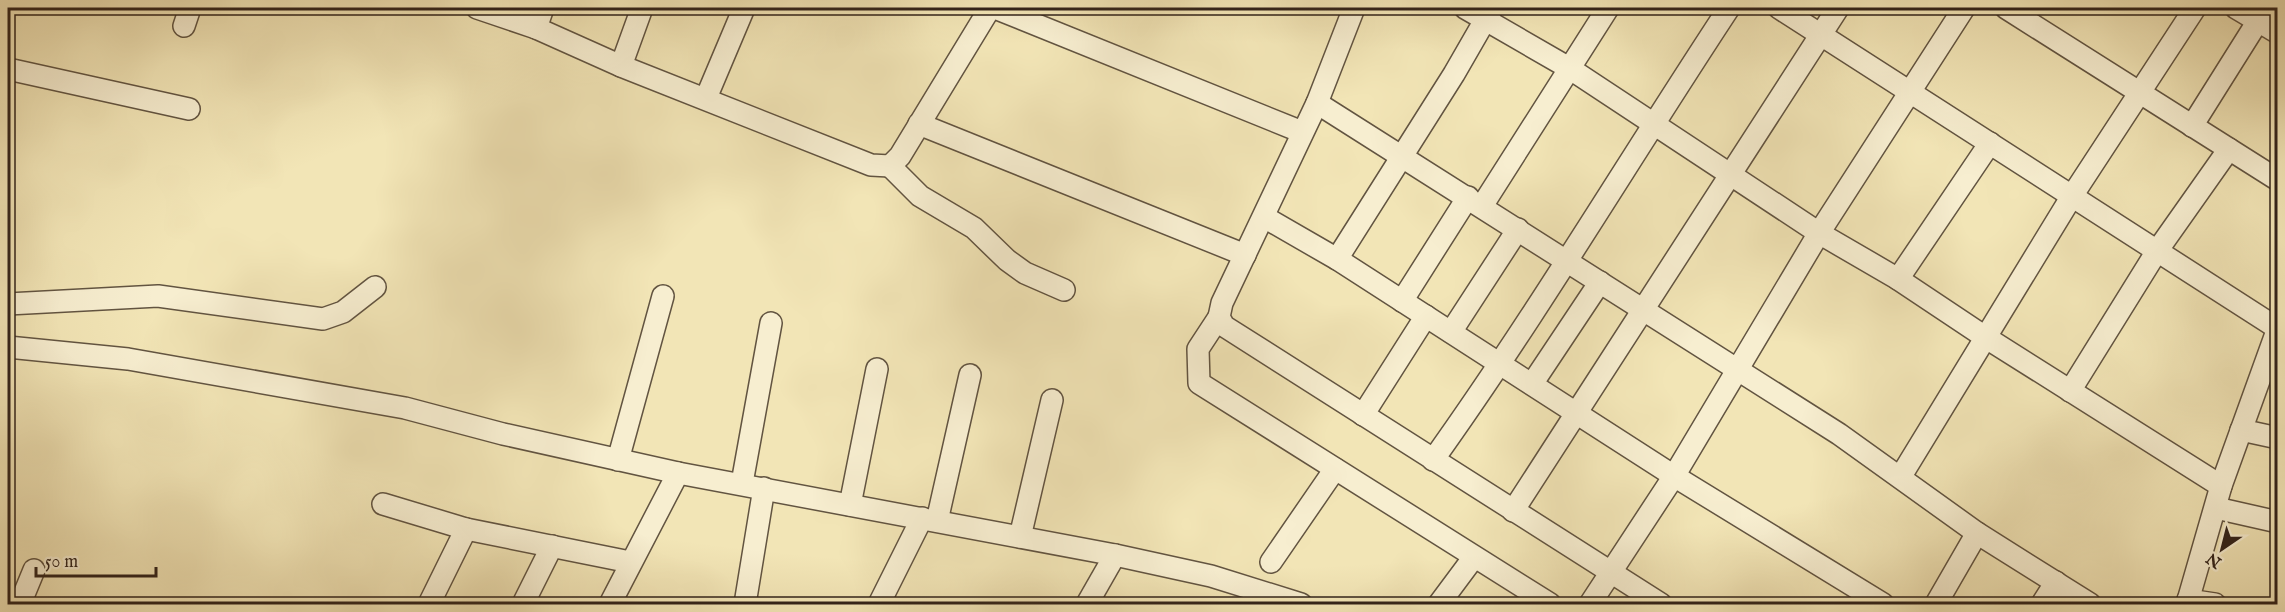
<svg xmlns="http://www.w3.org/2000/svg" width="2285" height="612" font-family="'IM FELL English',serif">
<rect width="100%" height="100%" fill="#f2e5b6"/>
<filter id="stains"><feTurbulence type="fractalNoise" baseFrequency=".00333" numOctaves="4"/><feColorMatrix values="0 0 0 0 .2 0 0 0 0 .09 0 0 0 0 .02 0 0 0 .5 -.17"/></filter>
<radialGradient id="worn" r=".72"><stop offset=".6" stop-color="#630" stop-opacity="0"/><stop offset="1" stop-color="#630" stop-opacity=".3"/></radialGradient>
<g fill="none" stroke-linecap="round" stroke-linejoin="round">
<g stroke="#625441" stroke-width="24">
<g id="minor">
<path d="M477 8 536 28 621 66 871 165 890 166 900 156 990 8"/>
<path d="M995 8 1302 132"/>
<path d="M1354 8 1317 103 1222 303 1219 317 1224 326 1661 604"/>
<path d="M1465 8 1569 68 1819 233 1898 279 1985 337 2221 486"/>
<path d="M1779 8 2277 328"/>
<path d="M2006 8 2278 180"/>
<path d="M2236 8 2278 33"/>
<path d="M184 26 190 8"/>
<path d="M536 28 543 8"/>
<path d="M621 66 642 8"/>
<path d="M8 69 189 109"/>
<path d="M706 98 744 8"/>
<path d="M1317 103 1839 434 1977 533 2090 604"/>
<path d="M919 124 1245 255"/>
<path d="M2192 126 2258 21"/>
<path d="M890 166 920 196 974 228 1007 260 1025 273 1064 290"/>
<path d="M1482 206 1608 8"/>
<path d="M1264 217 1337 259 1674 476 1883 604"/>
<path d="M1337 259 1454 74 1492 8"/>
<path d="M1898 279 1990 143"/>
<path d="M1402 301 1468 197"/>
<path d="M8 304 158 296 323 319 343 312 375 287"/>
<path d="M1219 317 1198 349 1199 383 1550 604"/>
<path d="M1451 332 1518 229"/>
<path d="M8 347 128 359 405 408 503 434 678 473 1115 555 1211 576 1301 604"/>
<path d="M1532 384 1600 282"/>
<path d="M2070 391 2157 251 2229 149"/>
<path d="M1363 415 1426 316"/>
<path d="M2241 430 2278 438"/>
<path d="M618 460 663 296"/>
<path d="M1433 460C1538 313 1630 158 1729 8"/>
<path d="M1901 476 2072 196 2195 8"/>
<path d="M742 483 771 323"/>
<path d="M383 504 466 529 630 562"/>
<path d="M850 505 877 369"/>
<path d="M2216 508 2278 522"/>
<path d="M1513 511 1838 8"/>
<path d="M937 521 970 375"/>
<path d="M1020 537 1052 400"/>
<path d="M1271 562 1335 469"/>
<path d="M2188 600 2215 604"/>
<path d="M20 604 34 570"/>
<path d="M429 604 466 529"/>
<path d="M523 604 552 546"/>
<path d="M610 604 678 473"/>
<path d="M745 604 764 488"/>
<path d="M879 604 922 518"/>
<path d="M1087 604 1115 555"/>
<path d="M1439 604 1474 557"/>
<path d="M1590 604 1674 476 1819 233 1964 8"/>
<path d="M1936 604 1977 533"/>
<path d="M2042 604 2056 582"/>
<path d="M2187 604 2221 486 2278 328"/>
</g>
</g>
<use href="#minor" stroke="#f7eed0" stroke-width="21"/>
</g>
<rect width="2285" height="612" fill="none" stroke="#f2e5b6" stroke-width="30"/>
<rect x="9" y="9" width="2267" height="594" fill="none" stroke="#32231a" stroke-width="3"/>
<rect x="15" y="15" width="2255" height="582" fill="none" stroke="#32231a" stroke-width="1.5"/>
<g transform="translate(2222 549) rotate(215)" stroke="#f7eed0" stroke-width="4.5" paint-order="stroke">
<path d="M0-4.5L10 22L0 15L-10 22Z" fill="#32231a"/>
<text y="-9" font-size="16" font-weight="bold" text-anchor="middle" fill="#32231a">N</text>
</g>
<path d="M36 567v9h120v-9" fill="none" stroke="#32231a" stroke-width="3"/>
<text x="45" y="567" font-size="18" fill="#32231a" stroke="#f7eed0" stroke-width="4.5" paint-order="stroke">50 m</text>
<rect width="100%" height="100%" filter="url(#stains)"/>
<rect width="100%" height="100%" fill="url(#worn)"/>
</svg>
